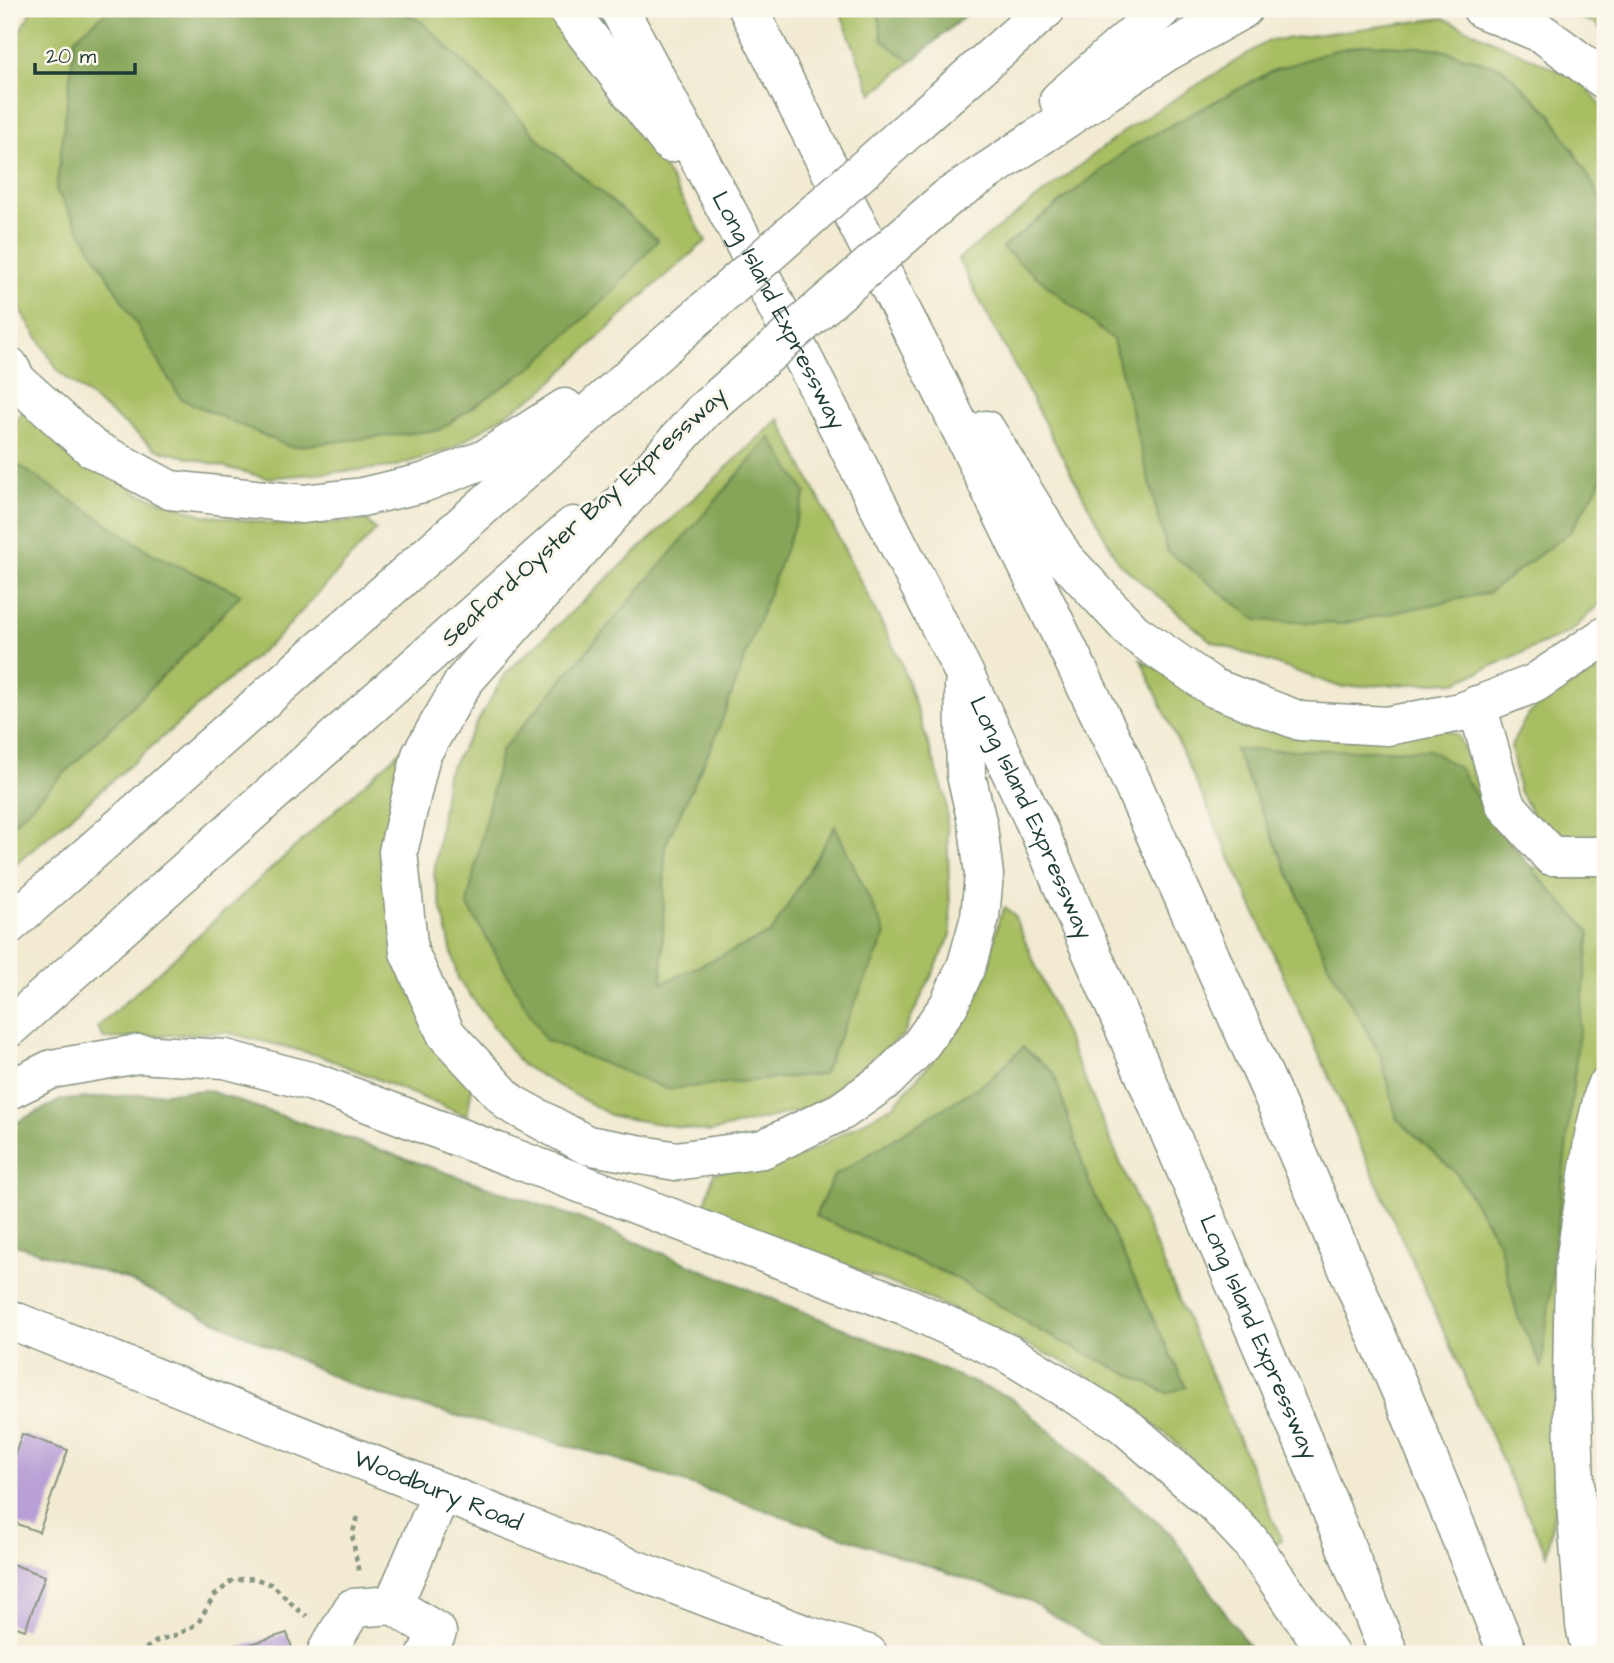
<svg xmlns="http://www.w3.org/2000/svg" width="1614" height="1663" font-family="'Architects Daughter',sans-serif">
<rect width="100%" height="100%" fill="#fbf7ec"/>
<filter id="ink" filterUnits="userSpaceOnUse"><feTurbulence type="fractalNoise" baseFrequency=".0143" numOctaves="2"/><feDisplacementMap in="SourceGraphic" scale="14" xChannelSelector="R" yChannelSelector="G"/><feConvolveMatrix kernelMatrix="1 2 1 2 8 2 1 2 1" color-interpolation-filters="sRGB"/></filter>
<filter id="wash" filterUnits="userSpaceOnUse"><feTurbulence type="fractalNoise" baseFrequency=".00686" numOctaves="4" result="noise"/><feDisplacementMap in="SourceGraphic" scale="28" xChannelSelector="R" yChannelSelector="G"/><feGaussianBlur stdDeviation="1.57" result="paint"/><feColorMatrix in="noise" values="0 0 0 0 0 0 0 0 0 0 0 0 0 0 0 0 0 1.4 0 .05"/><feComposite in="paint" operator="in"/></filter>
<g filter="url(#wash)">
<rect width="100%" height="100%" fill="#f2ead1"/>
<g fill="#a8be62" stroke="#647e4b" stroke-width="2">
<path d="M33 9H552L642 129 706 241 648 291 541 392 451 449 393 467 267 478 156 449 59 372 9 291V49Z"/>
<path d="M839 9H973L872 94Z"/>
<path d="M1555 9H1605V35L1596 24Z"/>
<path d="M1443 18 1582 81 1605 112V598L1572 631 1456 682 1340 687 1211 641 1118 562 958 259 1127 129 1268 41Z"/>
<path d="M28 404 138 493 204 515 292 526 366 520 376 530 278 637 9 870V430Z"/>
<path d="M779 419 901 662 946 798 951 935 903 1035 812 1107 710 1132 612 1116 522 1065 458 979 434 875 447 774 506 673Z"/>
<path d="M1141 660 1220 703 1442 727 1459 737 1469 761 1489 818 1530 866 1578 879 1605 873V1026L1577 1160 1557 1336 1554 1512 1547 1555 1511 1480Z"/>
<path d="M1605 662V836L1571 843 1541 829 1519 791 1511 746 1527 716 1550 696 1593 673Z"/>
<path d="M419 734 388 857 473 1081 467 1116 321 1056 226 1032 104 1039 98 1027Z"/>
<path d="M1005 907 1014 915 1282 1540 1273 1544 1171 1438 1069 1364 916 1293 703 1211 714 1173 802 1156 894 1105 964 1024 987 972 999 919Z"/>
</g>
<g fill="#86a558" stroke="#527146" stroke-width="2">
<path d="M110 9H398L422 22 522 120 540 141 658 240 615 289 535 365 439 430 290 447 181 399 56 190 75 38Z"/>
<path d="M878 9H972L911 62 882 40Z"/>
<path d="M1367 44 1435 48 1502 68 1551 114 1585 170 1605 207V474L1570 532 1488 593 1340 624 1257 620 1167 551 1113 340 1002 248 1132 146 1272 71 1332 51Z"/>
<path d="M770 437 806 493 716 736 665 846 662 983 771 933 835 826 886 934 823 1074 667 1089 545 1040 467 904 501 751Z"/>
<path d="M18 465 155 555 241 594 192 647 9 828V473Z"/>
<path d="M1235 750H1430L1460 769 1489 818 1546 885 1590 932 1542 1367 1518 1317 1499 1243 1457 1174 1397 1119 1381 1056 1328 964Z"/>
<path d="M1023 1047 1054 1073 1089 1183 1186 1387 1167 1393 1040 1331 954 1277 815 1216 834 1176 989 1080Z"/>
<path d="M207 1090 578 1218 1011 1398 1171 1534 1254 1654H1116L1030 1601 613 1458 365 1391 123 1278 9 1243V1126L61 1100Z"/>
</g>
<g id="blocks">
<g fill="#b89fd5">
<path d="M22 1434 68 1450 39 1532 9 1521V1471Z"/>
<path d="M9 1563 45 1576 25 1630 9 1624Z"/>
<path d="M287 1633 294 1654H218Z"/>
</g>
</g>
</g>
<g filter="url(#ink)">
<use href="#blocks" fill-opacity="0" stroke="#889482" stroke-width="2"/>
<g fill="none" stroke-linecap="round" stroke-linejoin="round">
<g stroke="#889482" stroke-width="41">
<g id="minor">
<path d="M1477 705 1505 804 1551 856H1598L1605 854"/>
<path d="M328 1654 327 1651 353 1608 393 1605"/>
<path d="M427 1654 437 1632 393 1605 442 1492"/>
</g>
</g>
<g stroke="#889482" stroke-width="41">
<g id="major">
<path id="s1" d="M9 1319 613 1561 806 1635 868 1654"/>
</g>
</g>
<g stroke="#889482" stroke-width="41">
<g id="highway">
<path d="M567 9 670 143"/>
<path id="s2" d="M619 9 739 233 964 673 1039 831 1307 1450 1389 1654"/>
<path d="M748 9 937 380 1120 756 1273 1096 1408 1408 1508 1654"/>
<path d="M1482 9 1543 34 1605 80"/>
<path d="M1059 100 1162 9"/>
<path d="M914 125 1046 9"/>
<path d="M947 198 1165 53 1243 9"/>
<path d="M9 366 17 381 92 448 170 490 303 504 362 497 423 483 485 459 565 408"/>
<path d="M703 411 464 681 421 755 398 852 409 952 446 1034 510 1103 587 1145 676 1161 763 1149 842 1111 887 1079 919 1047 949 1005 967 964 980 917 984 875 978 826 966 775 964 685"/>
<path d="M986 430 1064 558 1133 632 1214 688 1300 721 1387 726 1461 712 1535 683 1605 636"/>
<path d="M9 925 668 343"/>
<path d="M9 1028 573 526"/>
<path d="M9 1090 52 1069 138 1054 225 1059 313 1082 909 1308 1009 1354 1123 1424 1216 1505 1250 1541 1329 1654"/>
<path d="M1591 1654 1585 1625 1575 1489 1572 1379 1574 1269 1594 1135 1605 1088"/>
</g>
</g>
<g stroke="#889482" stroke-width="4.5" stroke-dasharray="5 5" stroke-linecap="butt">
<path d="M358 1517 352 1534 359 1574"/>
<path d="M137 1654 157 1641 179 1634 198 1623 214 1596 233 1580 254 1578 273 1585 297 1609 307 1616"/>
</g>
<use href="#minor" stroke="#fff" stroke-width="38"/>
<use href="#major" stroke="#fff" stroke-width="38"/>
<use href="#highway" stroke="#fff" stroke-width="38"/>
<g stroke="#889482" stroke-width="41" stroke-linecap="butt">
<g id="highway-bridge">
<path d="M668 343 914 125"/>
<path d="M703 411 947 198"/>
</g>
</g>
<use href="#highway-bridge" stroke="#fff" stroke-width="38"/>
</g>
</g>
<g text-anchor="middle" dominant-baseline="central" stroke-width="6" stroke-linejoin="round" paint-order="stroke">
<g font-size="24" fill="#1f3d34" stroke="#fbf7ec">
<text stroke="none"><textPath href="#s2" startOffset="341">Long Island Expressway</textPath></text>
<text transform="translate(584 517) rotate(-42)">Seaford-Oyster Bay Expressway</text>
<text stroke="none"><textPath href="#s2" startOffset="908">Long Island Expressway</textPath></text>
<text stroke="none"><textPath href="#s2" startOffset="1475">Long Island Expressway</textPath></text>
<text stroke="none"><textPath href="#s1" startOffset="462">Woodbury Road</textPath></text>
</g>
</g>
<rect width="1614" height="1663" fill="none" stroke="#fbf7ec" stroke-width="35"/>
<path d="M35 63v10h100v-10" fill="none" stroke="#1f3d34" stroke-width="3.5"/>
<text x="46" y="63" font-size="21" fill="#1f3d34" stroke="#fbf7ec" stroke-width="5" paint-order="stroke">20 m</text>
</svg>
